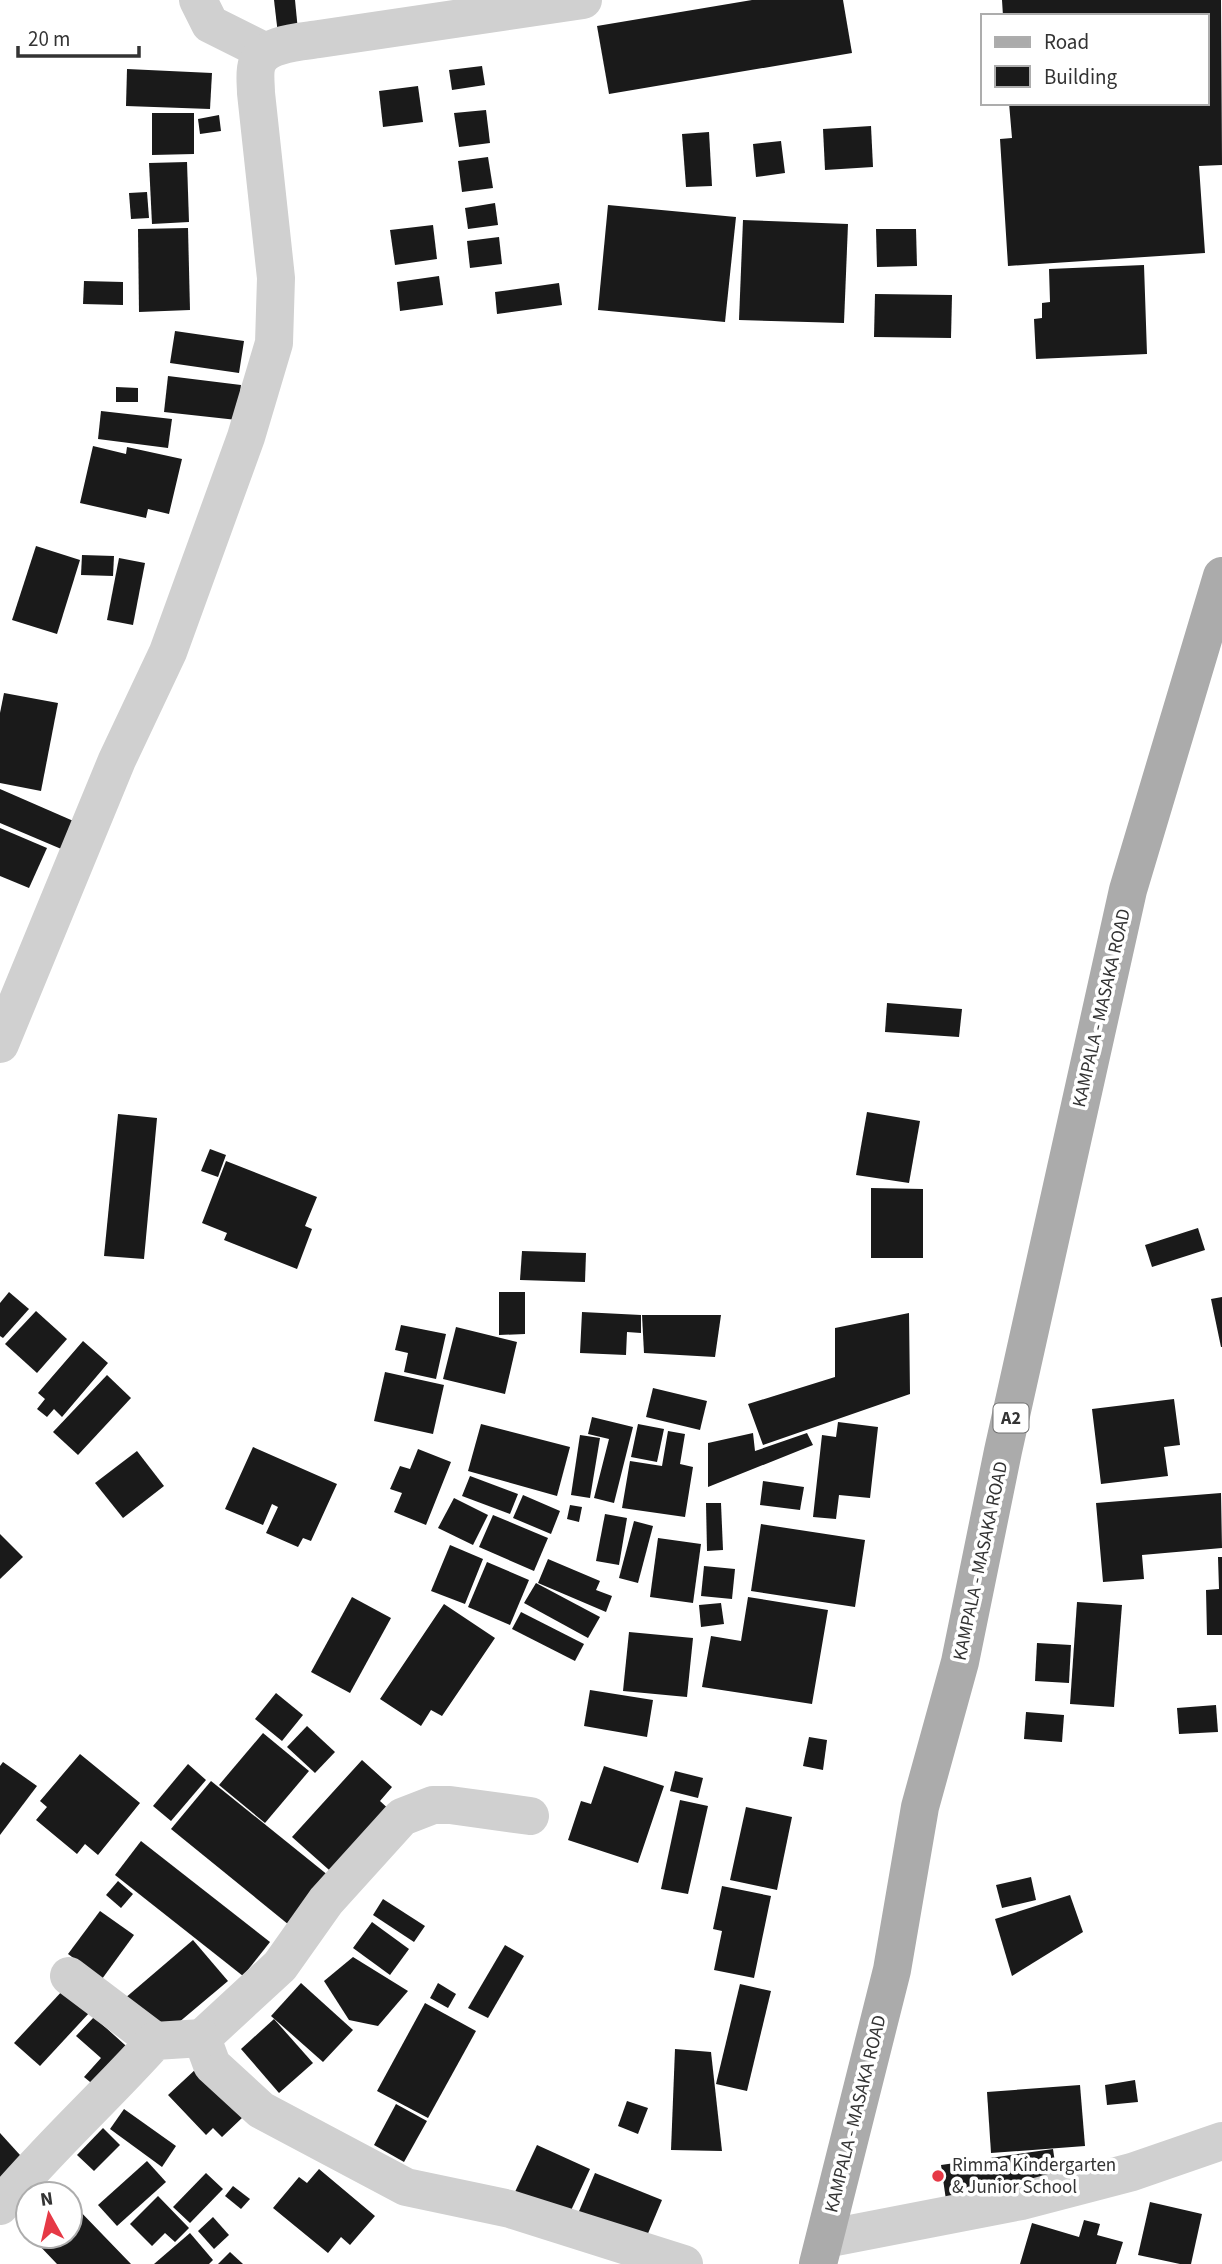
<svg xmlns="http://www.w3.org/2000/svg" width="1222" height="2264" font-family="'Source Sans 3',sans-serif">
<rect width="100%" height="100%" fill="#fff"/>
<g fill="#1a1a1a">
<path d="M274 0H295L299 41 279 43Z"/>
<path d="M752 0H843L852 53 609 94 597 26Z"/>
<path d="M1002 0H1221L1222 165 1199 166 1205 253 1008 266 1000 139 1012 138 1009 103H1206V16H1003Z"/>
<path d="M482 66 485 85 452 90 449 70Z"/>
<path d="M127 69 212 73 210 109 126 106Z"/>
<path d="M418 86 423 122 383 127 379 91Z"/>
<path d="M486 110 490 143 459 147 454 113Z"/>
<path d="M152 113H194V154L152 155Z"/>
<path d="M219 115 221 131 200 134 198 119Z"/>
<path d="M871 126 873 167 825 170 823 129Z"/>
<path d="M709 132 712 186 686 187 682 134Z"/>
<path d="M781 141 785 173 756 177 753 144Z"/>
<path d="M488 157 493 188 462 192 458 161Z"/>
<path d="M187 162 189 222 152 224 149 163Z"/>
<path d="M147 192 149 218 131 219 129 193Z"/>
<path d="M495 203 498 225 468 229 465 208Z"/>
<path d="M608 205 736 217 725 322 598 310Z"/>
<path d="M743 220 848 224 844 323 739 320Z"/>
<path d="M433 225 437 259 395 265 390 230Z"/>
<path d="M188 228 190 310 139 312 138 229Z"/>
<path d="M876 229H916L917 266 877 267Z"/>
<path d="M499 237 502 264 470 268 467 241Z"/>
<path d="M1144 265 1147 354 1036 359 1034 319 1042 318V303L1050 302 1049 269Z"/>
<path d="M439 276 443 305 400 311 397 282Z"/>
<path d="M84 281 123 282V305L83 304Z"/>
<path d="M559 283 562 305 497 314 495 292Z"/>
<path d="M875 294 952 295 951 338 874 337Z"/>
<path d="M175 331 244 341 239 373 170 363Z"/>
<path d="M168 376 241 385 237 420 164 412Z"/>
<path d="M116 387 138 388V402H116Z"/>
<path d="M101 411 172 419 168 448 98 439Z"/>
<path d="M93 446 126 454 127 447 182 459 169 514 148 509 146 518 80 503Z"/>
<path d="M36 546 80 560 57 634 12 620Z"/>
<path d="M82 555 114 556 113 576 81 575Z"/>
<path d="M119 558 145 563 133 625 107 620Z"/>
<path d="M4 693 58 703 41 791 0 783V713Z"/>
<path d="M0 789 78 823 66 851 0 823Z"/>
<path d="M0 828 47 848 29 888 0 876Z"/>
<path d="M887 1003 962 1009 959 1037 885 1032Z"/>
<path d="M867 1112 920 1121 909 1183 856 1175Z"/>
<path d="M118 1114 157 1118 144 1259 104 1256Z"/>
<path d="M210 1149 226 1155 218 1177 201 1171Z"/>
<path d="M226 1161 317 1197 305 1226 312 1229 297 1269 224 1240 227 1233 202 1223Z"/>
<path d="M871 1188 923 1189V1258H871Z"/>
<path d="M1198 1228 1205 1250 1152 1267 1145 1245Z"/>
<path d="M522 1251 586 1253 585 1282 520 1280Z"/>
<path d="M9 1292 29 1309 3 1338 0 1336V1303Z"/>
<path d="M499 1292H525V1334L499 1335Z"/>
<path d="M1222 1297V1347H1221L1211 1299Z"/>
<path d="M36 1311 67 1339 37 1373 5 1344Z"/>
<path d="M582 1312 641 1315V1333L627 1332 626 1355 580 1353Z"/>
<path d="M909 1313 910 1394 763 1445 748 1404 835 1377V1328Z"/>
<path d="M642 1315H721L715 1357 644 1353Z"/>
<path d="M401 1325 446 1334 436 1379 404 1372 408 1353 395 1350Z"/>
<path d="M456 1327 517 1342 505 1394 443 1379Z"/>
<path d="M83 1341 108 1363 62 1417 54 1409 47 1417 37 1409 45 1399 38 1393Z"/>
<path d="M385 1372 444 1385 433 1434 374 1421Z"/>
<path d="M107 1375 131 1398 78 1455 53 1432Z"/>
<path d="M653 1388 707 1401 700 1430 646 1417Z"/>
<path d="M1174 1399 1180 1445 1164 1447 1168 1476 1101 1484 1092 1409Z"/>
<path d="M592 1417 633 1427 614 1503 594 1498 609 1439 588 1434Z"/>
<path d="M838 1422 878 1427 870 1498 839 1495 836 1519 813 1517 822 1435 836 1437Z"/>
<path d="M481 1424 570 1447 557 1496 468 1471Z"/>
<path d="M638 1424 664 1429 657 1462 631 1457Z"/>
<path d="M668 1431 685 1434 680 1464 693 1467 685 1517 622 1508 630 1461 662 1466Z"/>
<path d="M753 1433 755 1451 807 1433 813 1445 708 1487V1443Z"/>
<path d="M580 1435 600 1438 590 1498 571 1495Z"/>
<path d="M253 1447 337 1484 311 1541 303 1538 298 1547 266 1533 278 1507 272 1504 263 1525 225 1509Z"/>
<path d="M418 1449 451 1462 426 1525 394 1512 402 1493 390 1489 400 1466 410 1469Z"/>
<path d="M137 1451 164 1486 123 1518 95 1483Z"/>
<path d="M470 1476 518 1494 510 1514 462 1496Z"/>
<path d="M763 1481 804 1487 800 1510 760 1505Z"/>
<path d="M1221 1493 1222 1548 1142 1555 1144 1579 1103 1582 1096 1503Z"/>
<path d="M523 1495 560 1511 551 1534 513 1518Z"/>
<path d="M454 1498 488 1515 473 1545 438 1528Z"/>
<path d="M706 1503H721L723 1550 707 1551Z"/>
<path d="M570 1505 582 1507 579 1522 567 1519Z"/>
<path d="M605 1514 627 1518 619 1565 596 1561Z"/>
<path d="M493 1515 548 1538 534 1571 479 1547Z"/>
<path d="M634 1521 653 1526 638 1583 619 1578Z"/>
<path d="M761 1524 865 1540 855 1607 751 1591Z"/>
<path d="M0 1534 23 1557 0 1579Z"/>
<path d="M658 1538 701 1544 693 1603 650 1597Z"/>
<path d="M450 1545 483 1559 465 1604 431 1591Z"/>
<path d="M1218 1557H1222V1635H1207L1206 1590 1219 1589Z"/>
<path d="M548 1559 600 1581 596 1590 612 1596 606 1612 538 1583Z"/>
<path d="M487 1562 529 1580 510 1625 468 1607Z"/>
<path d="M704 1566 735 1569 732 1599 701 1596Z"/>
<path d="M536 1583 600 1617 588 1638 524 1603Z"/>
<path d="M352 1597 391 1618 350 1693 311 1672Z"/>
<path d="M748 1597 828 1610 812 1704 702 1687 711 1636 741 1641Z"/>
<path d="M1077 1602 1122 1605 1114 1707 1070 1704Z"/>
<path d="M721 1603 724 1624 701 1627 699 1605Z"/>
<path d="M444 1604 495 1638 442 1716 431 1710 421 1726 380 1699Z"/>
<path d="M521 1612 584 1644 575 1661 512 1629Z"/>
<path d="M629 1632 693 1638 687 1697 623 1691Z"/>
<path d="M1037 1643 1071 1645 1069 1683 1035 1681Z"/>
<path d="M590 1690 653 1700 647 1737 584 1726Z"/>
<path d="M276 1693 303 1715 282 1741 255 1719Z"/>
<path d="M1216 1705 1218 1732 1179 1734 1177 1708Z"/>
<path d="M1026 1712 1064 1715 1062 1742 1024 1739Z"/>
<path d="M307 1726 335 1752 315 1773 287 1747Z"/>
<path d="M263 1733 309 1771 265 1823 219 1785Z"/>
<path d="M809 1737 827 1740 823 1770 803 1766Z"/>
<path d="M80 1754 140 1803 98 1855 85 1844 77 1854 36 1820 47 1807 40 1801Z"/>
<path d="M362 1760 392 1787 380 1801 394 1814 337 1877 292 1837Z"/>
<path d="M3 1762 37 1786 0 1835V1766Z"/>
<path d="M188 1764 206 1780 171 1821 153 1806Z"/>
<path d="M604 1766 664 1786 638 1863 568 1840 581 1801 591 1804Z"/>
<path d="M675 1771 703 1778 698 1798 670 1791Z"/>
<path d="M211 1781 334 1880 294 1929 171 1829Z"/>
<path d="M680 1800 708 1806 688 1894 661 1889Z"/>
<path d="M746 1807 792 1817 777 1890 730 1880Z"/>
<path d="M141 1841 270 1942 243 1976 115 1875Z"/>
<path d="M1031 1877 1036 1900 1002 1908 996 1885Z"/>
<path d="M118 1881 133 1894 121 1908 106 1895Z"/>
<path d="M722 1886 771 1896 754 1978 714 1970 722 1931 713 1929Z"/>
<path d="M1070 1895 1083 1932 1012 1976 995 1919Z"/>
<path d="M383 1899 425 1926 414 1942 373 1915Z"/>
<path d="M100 1911 134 1935 102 1979 68 1954Z"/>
<path d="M372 1922 409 1949 390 1975 353 1948Z"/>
<path d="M193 1940 228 1981 159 2039 124 1999Z"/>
<path d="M505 1945 524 1956 488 2018 468 2008Z"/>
<path d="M353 1957 408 1991 378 2026 349 2020 324 1981Z"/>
<path d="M301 1983 353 2030 323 2062 271 2016Z"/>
<path d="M438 1983 456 1994 448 2008 430 1998Z"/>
<path d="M740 1984 771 1991 747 2091 716 2084Z"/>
<path d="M64 1989 90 2012 40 2066 14 2043Z"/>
<path d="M425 2003 476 2031 428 2118 377 2091Z"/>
<path d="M94 2017 135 2054 101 2091 84 2077 101 2058 76 2036Z"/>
<path d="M274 2019 313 2063 279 2093 241 2049Z"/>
<path d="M675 2049 711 2052 722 2151 671 2150Z"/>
<path d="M197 2068 243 2117 222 2137 213 2128 206 2135 168 2095Z"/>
<path d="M1135 2080 1138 2102 1107 2105 1105 2085Z"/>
<path d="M1080 2085 1085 2146 991 2153 987 2092Z"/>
<path d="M627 2101 648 2108 638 2134 618 2126Z"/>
<path d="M396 2104 427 2121 404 2162 374 2145Z"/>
<path d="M124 2109 176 2146 162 2167 110 2129Z"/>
<path d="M103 2128 120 2145 94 2171 77 2155Z"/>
<path d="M0 2133 30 2166 0 2192Z"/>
<path d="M537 2145 590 2169 568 2217 514 2194Z"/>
<path d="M1053 2149 1059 2190 947 2207 941 2165Z"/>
<path d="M147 2161 166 2182 117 2226 98 2205Z"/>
<path d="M319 2169 375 2216 350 2245 341 2237 328 2253 273 2208 299 2177 307 2183Z"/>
<path d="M206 2173 223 2189 190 2223 173 2207Z"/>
<path d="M595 2173 662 2200 644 2243 577 2216Z"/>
<path d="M52 2183 63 2194H40Z"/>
<path d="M233 2186 250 2199 241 2209 225 2196Z"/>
<path d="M158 2196 189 2228 175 2242 165 2233 152 2246 130 2224Z"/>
<path d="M1150 2202 1202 2214 1191 2264H1180L1138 2255Z"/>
<path d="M75 2206 131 2264H57L36 2242 43 2236H70V2211Z"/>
<path d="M213 2217 229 2235 214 2249 198 2231Z"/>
<path d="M1084 2220 1100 2224 1097 2235 1123 2242 1116 2264H1020L1032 2223 1079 2237Z"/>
<path d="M190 2233 213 2260 209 2264H154Z"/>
<path d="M230 2252 243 2264H218Z"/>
</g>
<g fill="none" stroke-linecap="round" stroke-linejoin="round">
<g stroke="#d0d0d0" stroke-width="38">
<path d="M198 0 210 24 266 52"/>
<path d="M0 1044 117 760 168 652 246 437 274 343 276 278 256 93C256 85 254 72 257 64 264 43 300 42 319 39L583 0"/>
<path d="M530 1816 450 1805H433L402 1817 326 1901 280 1966 202 2038 212 2065 261 2110 406 2187 510 2209 684 2264"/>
<path d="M69 1976 155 2041"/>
<path d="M0 2206C48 2148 104 2098 155 2041L202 2038"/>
<path d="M825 2239 1021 2201 1132 2172 1222 2141"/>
</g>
<path stroke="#ababab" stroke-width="38" d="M818 2264 892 1970 920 1807 960 1662 1003 1451 1128 890 1222 576"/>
</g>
<circle fill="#e63946" stroke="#fff" stroke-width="2.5" cx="938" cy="2176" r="7"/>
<g text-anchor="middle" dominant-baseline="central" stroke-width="7" stroke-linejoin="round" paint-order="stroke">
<rect fill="#fff" stroke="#707070" stroke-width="2" x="993.5" y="1403.5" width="35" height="29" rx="5"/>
<g font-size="18" font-weight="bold" fill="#333">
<text x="1011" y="1418">A2</text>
</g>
<g font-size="19" fill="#333" stroke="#fff">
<text transform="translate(1102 1008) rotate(-77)">KAMPALA - MASAKA ROAD</text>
<text transform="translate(981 1561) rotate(-78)">KAMPALA - MASAKA ROAD</text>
<text transform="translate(856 2114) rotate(-76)">KAMPALA - MASAKA ROAD</text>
</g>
<g font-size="19" fill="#333" stroke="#fff" text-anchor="start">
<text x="952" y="2165">Rimma Kindergarten<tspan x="952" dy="22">&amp; Junior School</tspan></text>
</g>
</g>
<rect x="981" y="14" width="228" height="91" fill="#ffffff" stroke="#adadad" stroke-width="2"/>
<rect x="995" y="37" width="35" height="10" fill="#ababab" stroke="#adadad" stroke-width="2"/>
<text x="1044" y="49" font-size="21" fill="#333333">Road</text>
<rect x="995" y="66" width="35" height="21" fill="#1a1a1a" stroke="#adadad" stroke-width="2"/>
<text x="1044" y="84" font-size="21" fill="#333333">Building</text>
<g transform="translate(49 2215) rotate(352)"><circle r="33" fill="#ffffff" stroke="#adadad" stroke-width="2"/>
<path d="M0-5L12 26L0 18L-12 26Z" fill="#e63946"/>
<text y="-10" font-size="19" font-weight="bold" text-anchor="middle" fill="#333333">N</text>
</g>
<path d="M18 46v10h121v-10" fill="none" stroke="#333333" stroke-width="3.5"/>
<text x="28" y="46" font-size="21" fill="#333333" stroke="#ffffff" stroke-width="5" paint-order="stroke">20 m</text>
</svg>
